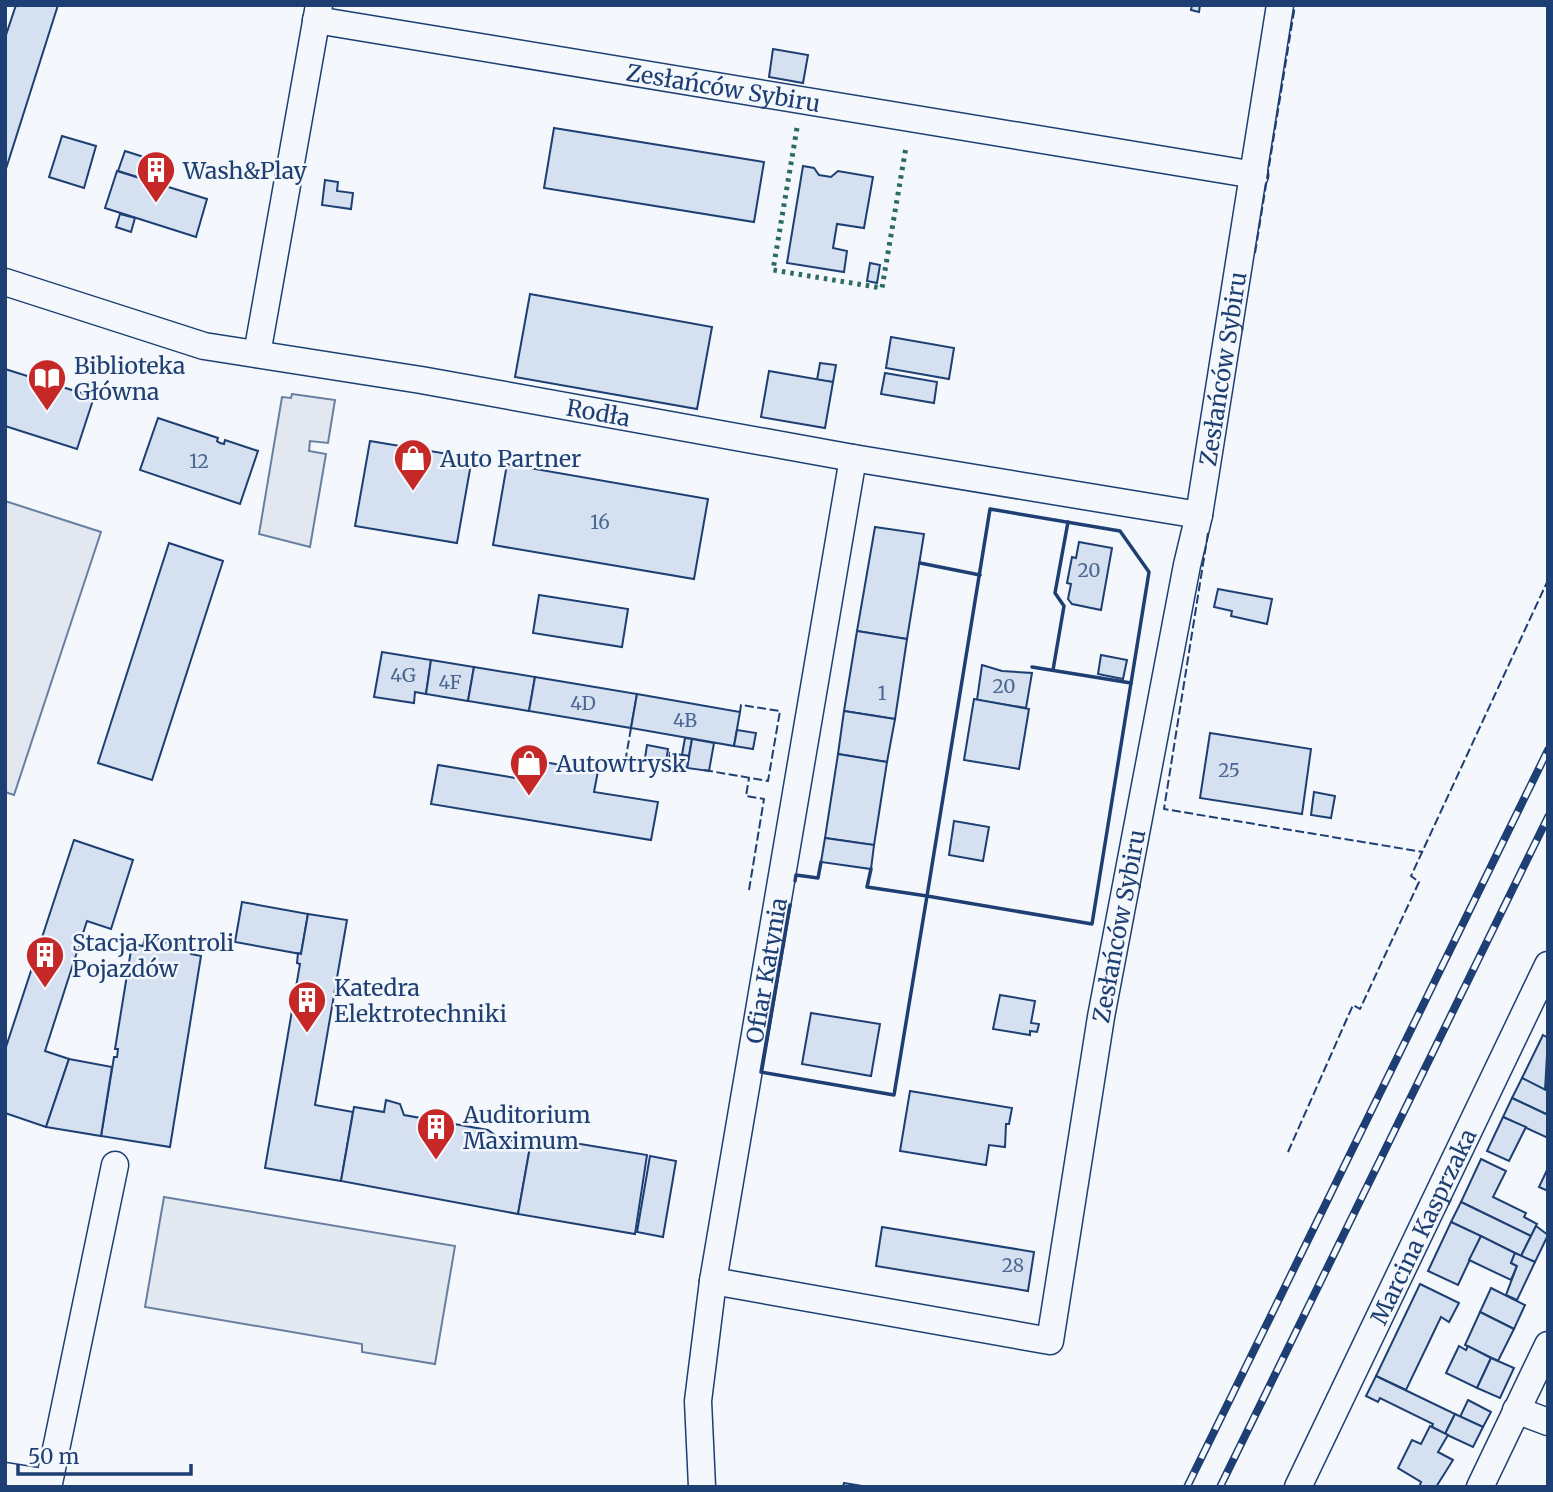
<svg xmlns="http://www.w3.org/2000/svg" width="1553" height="1492" font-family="Merriweather,serif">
<rect width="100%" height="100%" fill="#f4f7fb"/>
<path fill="#e3e9f0" stroke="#687fa3" stroke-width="2" d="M164 1197 455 1246 435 1364 362 1352V1344L145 1307Z"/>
<g fill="#e3e8f0" stroke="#687fa3" stroke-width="2">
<path d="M292 394 335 400 328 443 310 441 309 451 326 454 310 547 259 534 282 397 291 398Z"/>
<path d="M5 501 101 532 14 795 5 792Z"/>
</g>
<g fill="#d5e0f0" stroke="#1d3f73" stroke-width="2">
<path d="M16 5H58L5 172V38Z"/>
<path d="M1192 5H1200L1199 12 1191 10Z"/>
<path d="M773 49 808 55 803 83 769 77Z"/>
<path d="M554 128 764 162 754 222 544 188Z"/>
<path d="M62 136 96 146 84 188 49 177Z"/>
<path d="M125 151 153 160 147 180 118 171Z"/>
<path d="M803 166 814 168 819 175 831 177 838 171 873 177 864 228 837 224 833 248 847 251 844 272 787 263Z"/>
<path d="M117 171 207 199 196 237 105 208Z"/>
<path d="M325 180 338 182 337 191 353 193 351 209 322 205Z"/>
<path d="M120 214 135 218 131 232 116 227Z"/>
<path d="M870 263 880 265 877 283 867 281Z"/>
<path d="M530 294 712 327 697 409 515 377Z"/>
<path d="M891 337 954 348 949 379 886 368Z"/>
<path d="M820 363 836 365 833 382 817 380Z"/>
<path d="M5 369 94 397 77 449 5 426Z"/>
<path d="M769 371 833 382 825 428 761 417Z"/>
<path d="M885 373 937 382 934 403 881 394Z"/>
<path d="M158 418 218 438 217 441 220 443 224 444 225 440 258 451 240 504 140 470Z"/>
<path d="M370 441 472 458 457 543 355 526Z"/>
<path d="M507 464 708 499 694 579 493 545Z"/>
<path d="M875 527 924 534 907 639 857 631Z"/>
<path d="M1079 542 1112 548 1101 610 1072 604 1068 599 1071 584 1067 583 1072 557 1076 558Z"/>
<path d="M169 543 223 561 152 780 98 763Z"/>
<path d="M1218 589 1272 599 1267 624 1231 616 1232 611 1214 607Z"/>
<path d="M539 595 628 609 622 647 533 633Z"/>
<path d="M857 631 907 639 895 719 844 711Z"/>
<path d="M382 652 431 660 426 694 415 692 414 703 374 697Z"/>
<path d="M1101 655 1127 660 1123 679 1098 674Z"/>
<path d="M431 660 474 667 468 701 426 694Z"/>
<path d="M982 665 1002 671 1032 673 1026 708 977 700Z"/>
<path d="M474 667 535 677 529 711 468 701Z"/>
<path d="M535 677 637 694 631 728 529 711Z"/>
<path d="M637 694 740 712 734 746 631 728Z"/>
<path d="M974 699 1029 709 1019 769 964 760Z"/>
<path d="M844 711 895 719 887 762 838 754Z"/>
<path d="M737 730 756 733 753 749 734 746Z"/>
<path d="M1210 733 1311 749 1302 814 1200 798Z"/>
<path d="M685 738 692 739 689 756 682 755Z"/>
<path d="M692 739 714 743 709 771 687 768Z"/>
<path d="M647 745 668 749 666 762 645 758Z"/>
<path d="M670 753 689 756 687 768 668 764Z"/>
<path d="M838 754 887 762 874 845 825 838Z"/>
<path d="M525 759 598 771 594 792 658 802 651 840 431 804 438 765 522 779Z"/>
<path d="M1314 792 1335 796 1331 818 1311 815Z"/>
<path d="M954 821 989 827 983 861 949 855Z"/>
<path d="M825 838 874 845 871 869 821 862Z"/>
<path d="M74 840 133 860 111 929 87 921 45 1051 69 1059 46 1127 5 1113V1050Z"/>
<path d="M242 902 308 914 301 954 235 942Z"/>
<path d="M308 914 347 920 315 1105 353 1112 341 1181 265 1168 300 964 297 963 298 953 301 954Z"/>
<path d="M145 937 162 939V942L193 944 191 954 201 956 170 1147 101 1136 114 1057H117L118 1049H115L132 944 143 946Z"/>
<path d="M1000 995 1035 1001 1031 1023 1039 1024 1037 1032 1030 1031V1035L993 1029Z"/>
<path d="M811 1013 880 1024 871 1076 802 1064Z"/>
<path d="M1543 1035 1548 1038 1545 1090 1522 1078Z"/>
<path d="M69 1059 112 1067 101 1136 46 1127Z"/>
<path d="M1522 1078 1548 1091V1115L1512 1098Z"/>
<path d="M910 1091 1012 1108 1009 1124H1006L1005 1147 989 1145 986 1165 900 1151Z"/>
<path d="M1512 1098 1548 1115V1138L1503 1117Z"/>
<path d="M386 1100 400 1104 404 1115 488 1130 499 1138 515 1141 532 1136 518 1214 341 1181 354 1107 384 1112Z"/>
<path d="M1503 1117 1526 1127 1509 1161 1487 1151Z"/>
<path d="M532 1136 647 1155 635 1234 518 1214Z"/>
<path d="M650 1156 676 1161 663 1237 637 1232Z"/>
<path d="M1481 1159 1506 1171 1493 1197 1526 1213 1524 1217 1537 1224 1531 1236 1461 1202Z"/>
<path d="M1548 1168V1191L1539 1187Z"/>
<path d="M1461 1202 1531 1236 1521 1256 1451 1222Z"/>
<path d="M1451 1222 1481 1236 1458 1285 1428 1271Z"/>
<path d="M1536 1226 1548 1235 1535 1262 1521 1256Z"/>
<path d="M882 1227 1034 1252 1028 1291 876 1266Z"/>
<path d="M1481 1236 1515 1253 1511 1263 1517 1266 1511 1280 1469 1260Z"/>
<path d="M1515 1253 1535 1262 1517 1300 1506 1295 1517 1266 1511 1263Z"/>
<path d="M1420 1284 1459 1303 1449 1322 1441 1317 1406 1390 1376 1376Z"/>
<path d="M1491 1288 1525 1305 1514 1329 1480 1312Z"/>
<path d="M1480 1312 1514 1329 1498 1361 1465 1345Z"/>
<path d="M1459 1346 1466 1350 1468 1346 1491 1358 1477 1388 1446 1373Z"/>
<path d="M1491 1358 1514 1368 1500 1398 1477 1388Z"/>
<path d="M1376 1376 1455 1414 1445 1434 1432 1427 1433 1424 1380 1398 1378 1402 1366 1396Z"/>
<path d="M1468 1400 1491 1412 1483 1427 1460 1417Z"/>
<path d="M1455 1414 1483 1427 1473 1447 1445 1434Z"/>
<path d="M1430 1426 1448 1435 1438 1452 1453 1460 1436 1487H1422L1420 1485 1421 1482 1398 1468 1412 1440 1421 1444Z"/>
<path d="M844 1483 868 1487H843Z"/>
</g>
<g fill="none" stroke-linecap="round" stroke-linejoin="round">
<g stroke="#1d3f73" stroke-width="29">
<g id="minor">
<path id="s1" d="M316 20 1255 175"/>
<path id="s2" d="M5 282 204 346 421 380 853 458 1199 515"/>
<path d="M257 354 319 5"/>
<path id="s3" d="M713 1281 1050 1341 1101 1017 1187 565 1199 515 1280 5"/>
<path d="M1516 1410 1548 1422"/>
<path d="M5 1476 49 1483 115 1165"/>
<path id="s4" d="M702 1487 698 1401 713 1281 853 458"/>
<path id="s5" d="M1298 1487 1548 965"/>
<path d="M1480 1487 1548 1345"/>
</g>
</g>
<use href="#minor" stroke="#f4f7fb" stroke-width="26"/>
<g stroke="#1d3f73" stroke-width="8">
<g id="rail">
<path d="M1187 1487 1548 750"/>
<path d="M1220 1487 1548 817"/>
</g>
</g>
<use href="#rail" stroke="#f4f7fb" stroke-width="5" stroke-dasharray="16" stroke-linecap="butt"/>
<path stroke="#2c6c60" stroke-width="5" stroke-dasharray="3.5 5" stroke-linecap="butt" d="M797 128 773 270 882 288 906 147"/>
<g stroke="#1d3f73" stroke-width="2" stroke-dasharray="9 3.5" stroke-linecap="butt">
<path d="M1255 253 1295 5"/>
<path d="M1208 533 1164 809 1423 852"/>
<path d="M631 728 626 757 670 765"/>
<path d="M704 770 768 781 780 711 741 705 740 712"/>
<path d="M749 890 764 799 746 796 749 778"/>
<path d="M1288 1152 1353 1005 1360 1009 1419 882 1411 876 1548 580"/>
</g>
<g stroke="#1d3f73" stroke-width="3.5">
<path d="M990 509 1120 531 1149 572 1092 924 927 896Z"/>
<path d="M920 563 980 575"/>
<path d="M1032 667 1131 683"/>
<path d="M1053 670 1064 606 1055 593 1068 522"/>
<path d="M795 881 796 875 818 878 821 862"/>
<path d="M790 905 761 1072 894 1095 927 896 867 887 871 869"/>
</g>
</g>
<defs>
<g id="building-pin" transform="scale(2.0125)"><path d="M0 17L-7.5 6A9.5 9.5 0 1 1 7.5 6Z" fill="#c62828" stroke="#f4f7fb"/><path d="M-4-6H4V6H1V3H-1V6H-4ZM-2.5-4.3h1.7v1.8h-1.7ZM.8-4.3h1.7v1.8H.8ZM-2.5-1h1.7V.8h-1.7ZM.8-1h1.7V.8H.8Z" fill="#fff"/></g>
<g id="library-pin" transform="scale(2.0125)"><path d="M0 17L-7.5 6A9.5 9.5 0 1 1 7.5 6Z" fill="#c62828" stroke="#f4f7fb"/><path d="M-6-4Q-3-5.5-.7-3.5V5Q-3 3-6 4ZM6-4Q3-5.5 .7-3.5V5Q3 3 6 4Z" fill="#fff"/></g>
<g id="shop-pin" transform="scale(2.0125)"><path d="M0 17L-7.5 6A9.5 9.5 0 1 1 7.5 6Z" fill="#c62828" stroke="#f4f7fb"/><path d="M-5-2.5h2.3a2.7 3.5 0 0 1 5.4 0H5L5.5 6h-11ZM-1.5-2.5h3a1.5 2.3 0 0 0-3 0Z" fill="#fff"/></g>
</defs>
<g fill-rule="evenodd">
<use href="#building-pin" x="156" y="170"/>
<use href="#library-pin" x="47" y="378"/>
<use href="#shop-pin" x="413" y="458"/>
<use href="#shop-pin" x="529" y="763"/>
<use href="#building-pin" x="45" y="955"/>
<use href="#building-pin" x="307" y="1000"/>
<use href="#building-pin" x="436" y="1127"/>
</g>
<g text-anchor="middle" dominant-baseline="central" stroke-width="5" stroke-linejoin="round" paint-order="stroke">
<g font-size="19" fill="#4b6792">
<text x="199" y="461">12</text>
<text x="600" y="522">16</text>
<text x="1089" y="570">20</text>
<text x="403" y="675">4G</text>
<text x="450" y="682">4F</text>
<text x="1004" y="686">20</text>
<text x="882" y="693">1</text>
<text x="583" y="703">4D</text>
<text x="685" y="720">4B</text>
<text x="1229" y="770">25</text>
<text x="1013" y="1265">28</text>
</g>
<g font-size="23" fill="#1d3f73" stroke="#f4f7fb">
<text stroke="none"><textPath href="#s1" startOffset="413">Zesłańców Sybiru</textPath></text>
<text stroke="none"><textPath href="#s3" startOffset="1330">Zesłańców Sybiru</textPath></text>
<text stroke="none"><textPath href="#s2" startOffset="609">Rodła</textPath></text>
<text stroke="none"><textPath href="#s3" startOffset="763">Zesłańców Sybiru</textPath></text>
<text stroke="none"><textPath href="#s4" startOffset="522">Ofiar Katynia</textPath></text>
<text stroke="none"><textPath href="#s5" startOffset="289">Marcina Kasprzaka</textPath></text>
</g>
<g font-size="23" fill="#1d3f73" stroke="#f4f7fb" text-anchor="start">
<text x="183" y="170">Wash&amp;Play</text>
<text x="74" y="365">Biblioteka<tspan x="74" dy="26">Główna</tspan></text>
<text x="440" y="458">Auto Partner</text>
<text x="556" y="763">Autowtrysk</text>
<text x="72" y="942">Stacja Kontroli<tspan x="72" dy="26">Pojazdów</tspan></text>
<text x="334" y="987">Katedra<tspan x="334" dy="26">Elektrotechniki</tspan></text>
<text x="463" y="1114">Auditorium<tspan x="463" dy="26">Maximum</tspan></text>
</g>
</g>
<rect width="1553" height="1492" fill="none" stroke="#1d3f73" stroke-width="14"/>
<path d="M18 1464v10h173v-10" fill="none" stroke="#1d3f73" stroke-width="3.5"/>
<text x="28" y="1464" font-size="21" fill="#1d3f73" stroke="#f4f7fb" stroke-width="5" paint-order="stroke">50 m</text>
</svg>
